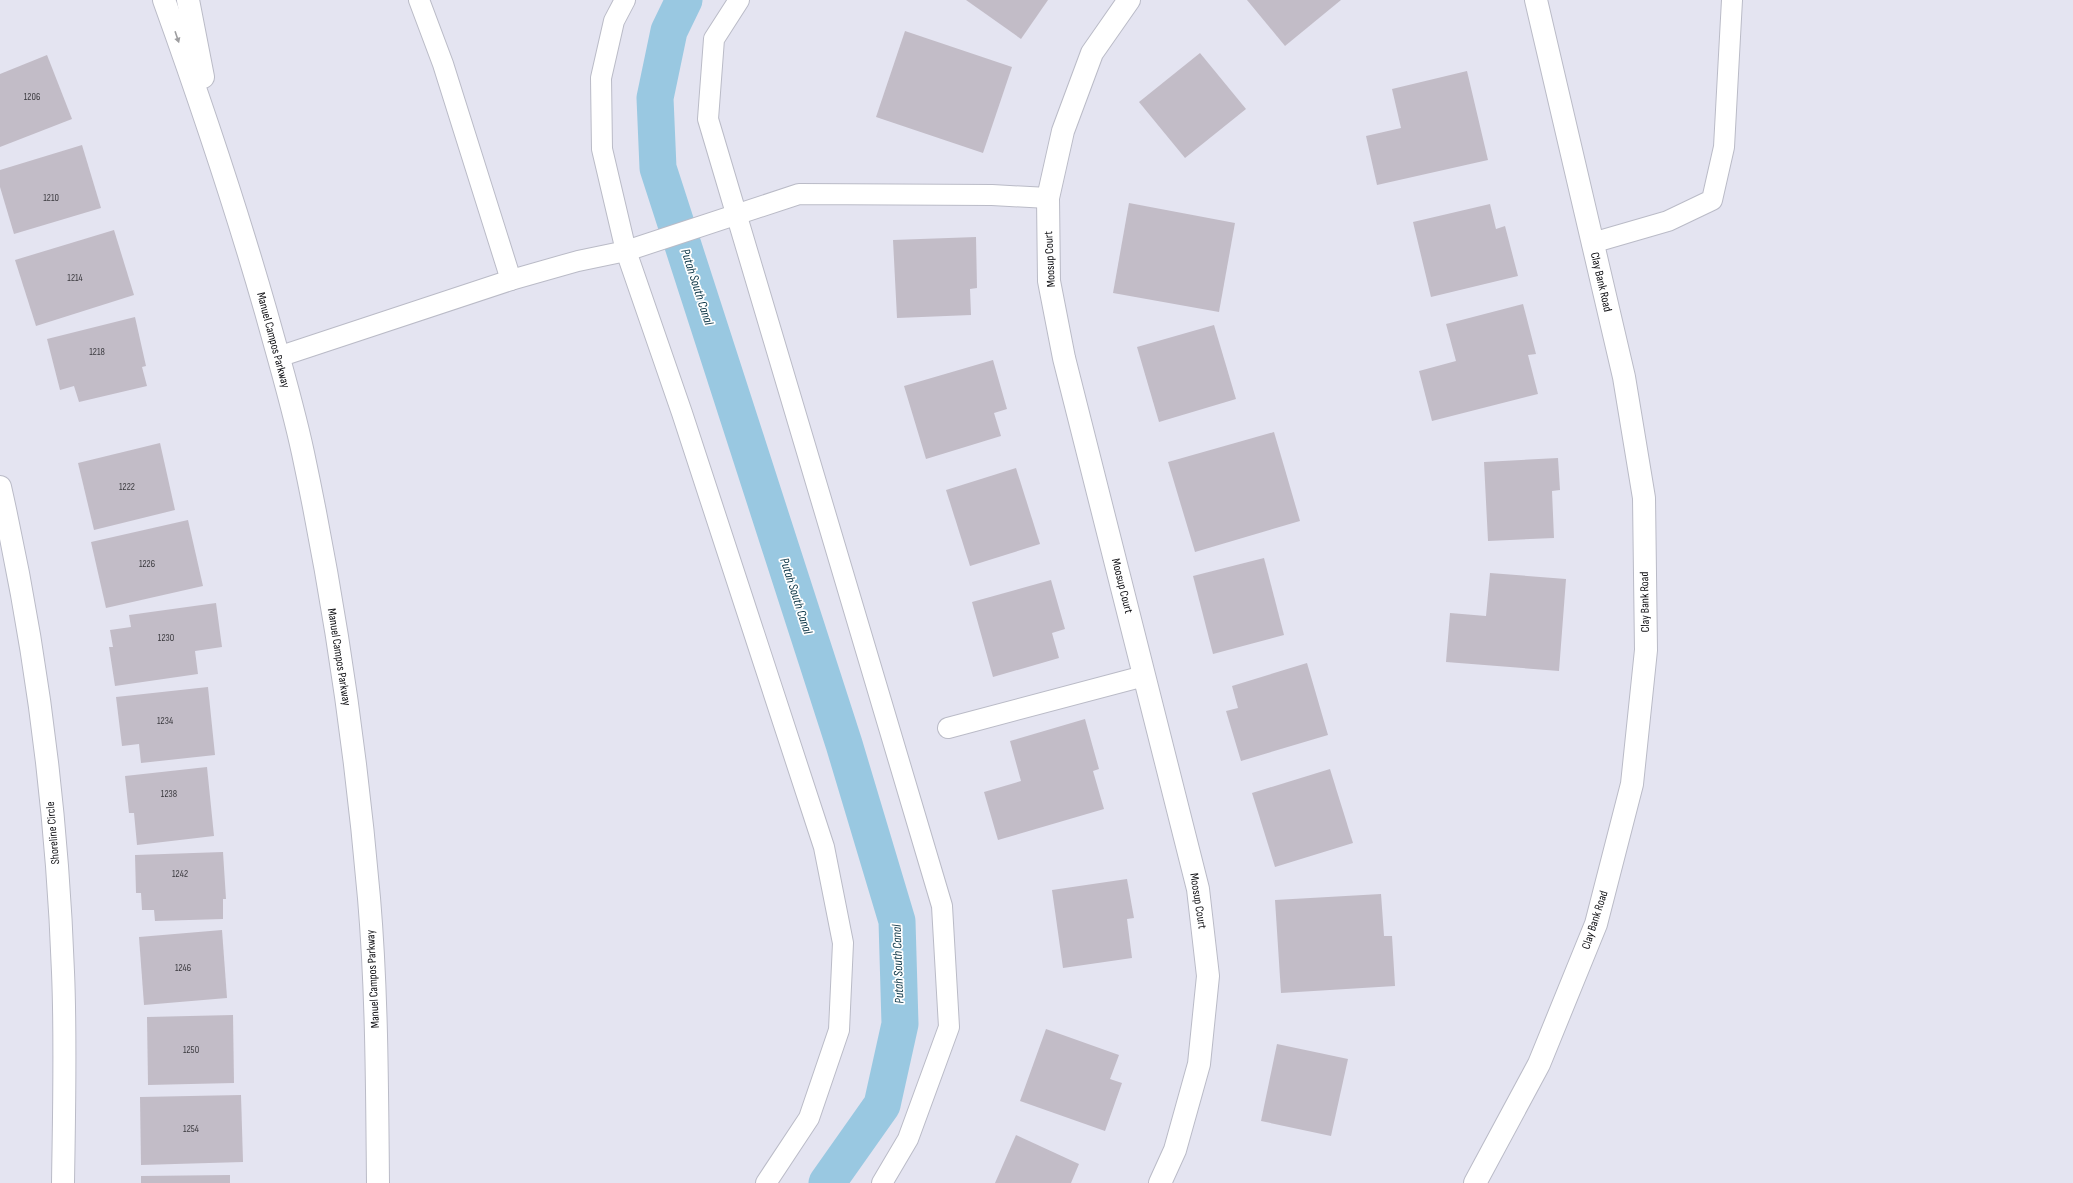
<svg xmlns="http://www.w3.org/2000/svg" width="2073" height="1183" font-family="'Sofia Sans Condensed',sans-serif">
<rect width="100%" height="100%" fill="#e4e4f1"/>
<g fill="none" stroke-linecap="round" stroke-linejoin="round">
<path stroke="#99c8e1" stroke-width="37" d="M684 0 669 31 655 98 658 168 844 744 897 921 900 1024 882 1105 827 1183"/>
</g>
<g fill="#c2bcc7">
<path d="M966 0H1048L1021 39Z"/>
<path d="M1247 0H1341L1285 46Z"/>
<path d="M905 31 1012 67 983 153 876 117Z"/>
<path d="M1200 53 1246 109 1185 158 1139 102Z"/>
<path d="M47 55 72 119 0 147V74Z"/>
<path d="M1467 71 1488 160 1377 185 1366 136 1401 128 1392 89Z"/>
<path d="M82 145 101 208 14 234 0 187V170Z"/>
<path d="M1129 203 1235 223 1219 312 1113 293Z"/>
<path d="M1490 204 1496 229 1505 226 1518 276 1431 297 1413 222Z"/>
<path d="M114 230 134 295 36 326 15 260Z"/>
<path d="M976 237 977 288 970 289 971 315 897 318 893 240Z"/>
<path d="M1523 304 1536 354 1528 355 1538 394 1432 421 1419 371 1456 361 1446 324Z"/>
<path d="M135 317 146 366 142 367 147 386 79 402 74 386 60 390 47 339Z"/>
<path d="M1214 325 1236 399 1159 422 1137 347Z"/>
<path d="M993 360 1007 409 994 413 1001 436 926 459 904 386Z"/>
<path d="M1274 432 1300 521 1195 552 1168 462Z"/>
<path d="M160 443 175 510 94 530 78 463Z"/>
<path d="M1558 458 1560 490 1552 491 1554 538 1488 541 1484 462Z"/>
<path d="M1016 468 1040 544 970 566 946 490Z"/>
<path d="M188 520 203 586 106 608 91 542Z"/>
<path d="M1264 558 1284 635 1213 654 1193 576Z"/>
<path d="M1490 573 1566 579 1559 671 1446 662 1450 613 1486 616Z"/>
<path d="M1051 580 1065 629 1052 633 1059 658 993 677 972 602Z"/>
<path d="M216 603 222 647 195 651 198 674 115 686 109 647H113L110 630 131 627 129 615Z"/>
<path d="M1307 663 1328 735 1241 761 1226 711 1238 708 1232 686Z"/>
<path d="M208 687 215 755 141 763 139 744 122 746 116 697Z"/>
<path d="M1085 719 1099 769 1093 771 1104 809 998 840 984 792 1021 781 1010 741Z"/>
<path d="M207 767 214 836 137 845 134 813H129L125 776Z"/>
<path d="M1330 769 1353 843 1275 867 1252 793Z"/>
<path d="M223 852 226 899H223V919L155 921 154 910H142L141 893H136L135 855Z"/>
<path d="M1127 879 1134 918 1127 919 1132 958 1063 968 1052 890Z"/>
<path d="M1381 894 1384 936H1392L1395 986 1281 993 1275 900Z"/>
<path d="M222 930 227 998 144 1005 139 937Z"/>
<path d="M233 1015 234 1083 148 1085 147 1017Z"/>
<path d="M1046 1029 1119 1055 1110 1079 1122 1083 1105 1131 1020 1101Z"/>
<path d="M1277 1044 1348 1059 1331 1136 1261 1121Z"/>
<path d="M241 1095 243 1162 141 1165 140 1097Z"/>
<path d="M1016 1135 1079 1164 1071 1183H995Z"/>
<path d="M230 1175V1183H141V1176Z"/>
</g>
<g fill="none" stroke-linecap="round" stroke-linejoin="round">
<g stroke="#babbc7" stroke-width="22">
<g id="lane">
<path d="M419 0 443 64 511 280"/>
<path d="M625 0 614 21 601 78 602 149 626 251 682 413 824 847 843 943 839 1030 809 1118 766 1183"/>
<path d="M739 0 714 39 708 119 942 906 949 1027 908 1139 882 1183"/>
<path d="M1592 243 1668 221 1712 200 1724 147 1732 0"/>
<path d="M278 357 511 280 578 261 626 251 799 194 992 195 1048 198"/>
<path d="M948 728 1144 676"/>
</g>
</g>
<g stroke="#babbc7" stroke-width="24">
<g id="street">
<path d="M1129 0 1092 53 1063 131 1048 198 1049 281 1064 358 1198 889 1208 976 1199 1064 1175 1150 1160 1183"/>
<path d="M0 487C36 646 57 809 63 972 66 1042 64 1113 63 1183"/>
<path d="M1475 1183 1539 1064 1596 924 1632 784 1646 650 1644 498 1624 377 1536 0"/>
</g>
</g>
<g stroke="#babbc7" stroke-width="24">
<g id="secondary">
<path d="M164 0C201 103 236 207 266 312 279 359 293 406 303 453 334 599 356 748 369 898 377 992 377 1088 378 1183"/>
<path d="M188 0 203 77"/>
</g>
</g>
<use href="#lane" stroke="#fff" stroke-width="20"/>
<use href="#street" stroke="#fff" stroke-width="22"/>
<use href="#secondary" stroke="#fff" stroke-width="22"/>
</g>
<defs><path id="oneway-solid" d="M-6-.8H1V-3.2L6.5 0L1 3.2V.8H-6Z"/></defs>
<use fill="#9e9ea0" href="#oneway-solid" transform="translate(177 37) rotate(71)"/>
<g text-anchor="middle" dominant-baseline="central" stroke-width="3.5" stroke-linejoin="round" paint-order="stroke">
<g font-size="10" fill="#3a393e">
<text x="32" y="97">1206</text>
<text x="51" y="198">1210</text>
<text x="75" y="278">1214</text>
<text x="97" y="352">1218</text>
<text x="127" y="487">1222</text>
<text x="147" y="564">1226</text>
<text x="166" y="638">1230</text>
<text x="165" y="721">1234</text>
<text x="169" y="794">1238</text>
<text x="180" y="874">1242</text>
<text x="183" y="968">1246</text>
<text x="191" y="1050">1250</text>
<text x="191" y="1129">1254</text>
</g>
<g font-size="12" fill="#0d0d11" stroke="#fff">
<text transform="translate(1050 259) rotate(-93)">Moosup Court</text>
<text transform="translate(1601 282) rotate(77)">Clay Bank Road</text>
<text transform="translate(273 340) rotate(75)">Manuel Campos Parkway</text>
<text transform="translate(1122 586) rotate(76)">Moosup Court</text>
<text transform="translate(1645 602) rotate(-91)">Clay Bank Road</text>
<text transform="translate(339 657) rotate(81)">Manuel Campos Parkway</text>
<text transform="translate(53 833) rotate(-95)">Shoreline Circle</text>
<text transform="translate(1198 901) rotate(81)">Moosup Court</text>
<text transform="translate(1595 920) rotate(-72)">Clay Bank Road</text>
<text transform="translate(373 979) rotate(-93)">Manuel Campos Parkway</text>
</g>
<g font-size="13" font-style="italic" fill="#0b3546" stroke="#fff">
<text transform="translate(697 287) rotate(72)">Putah South Canal</text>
<text transform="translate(796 596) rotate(72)">Putah South Canal</text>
<text transform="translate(898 964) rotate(-92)">Putah South Canal</text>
</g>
</g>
</svg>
